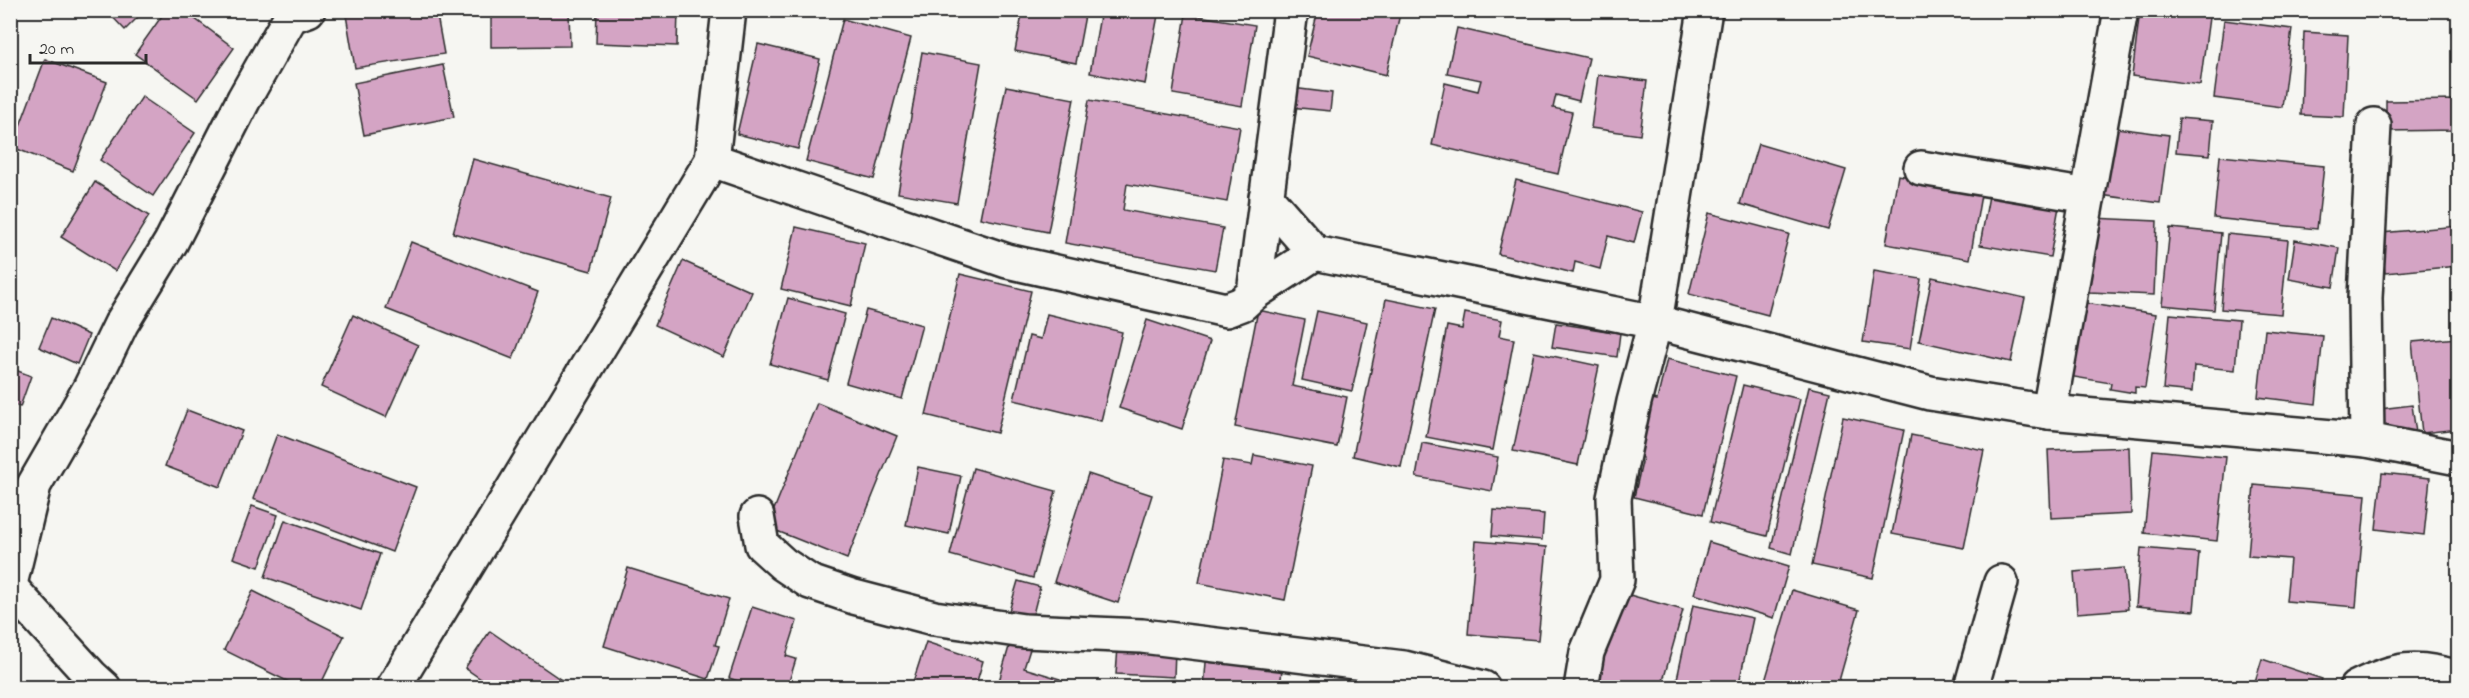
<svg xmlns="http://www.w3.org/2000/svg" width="2469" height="698" font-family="'Indie Flower',sans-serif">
<rect width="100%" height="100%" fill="#f6f6f2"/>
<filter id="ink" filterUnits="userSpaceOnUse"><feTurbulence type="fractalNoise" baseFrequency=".0167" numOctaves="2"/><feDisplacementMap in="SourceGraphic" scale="12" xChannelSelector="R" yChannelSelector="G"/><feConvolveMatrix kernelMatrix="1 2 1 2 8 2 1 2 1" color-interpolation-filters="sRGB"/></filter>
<g filter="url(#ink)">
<g fill="#d4a4c4" stroke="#2b2b2b" stroke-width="1.5">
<path d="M106 10H145L125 30Z"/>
<path d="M166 10H183L234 48 198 99 135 54Z"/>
<path d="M371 10H436L444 54 355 68 346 15Z"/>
<path d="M491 10H569L570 46 491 47Z"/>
<path d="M597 10H678L677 46 596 43Z"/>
<path d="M1023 10H1086L1076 63 1015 51Z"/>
<path d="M1101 10H1159L1145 84 1090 73Z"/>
<path d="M1318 10H1387L1400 14 1386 75 1307 56Z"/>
<path d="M2140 10H2210L2200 85 2132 76Z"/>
<path d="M1186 14 1255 25 1242 106 1173 94Z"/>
<path d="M843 19 911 38 874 179 806 161Z"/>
<path d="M2224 20 2292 29 2282 107 2214 98Z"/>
<path d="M1457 28 1589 58 1579 101 1556 95 1553 108 1572 112 1558 174 1432 145 1445 83 1478 91 1481 80 1447 73Z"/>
<path d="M2304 32 2348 35 2344 117 2301 115Z"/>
<path d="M758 44 820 59 798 149 737 134Z"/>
<path d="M922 52 981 63 957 203 898 193Z"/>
<path d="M45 59 107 82 73 171 12 147Z"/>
<path d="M443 65 454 117 364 135 354 83Z"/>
<path d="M1598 75 1647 81 1640 135 1591 128Z"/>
<path d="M1006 86 1074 99 1048 232 980 218Z"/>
<path d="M1292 88 1332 93 1330 111 1290 107Z"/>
<path d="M142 97 195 133 153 196 100 160Z"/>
<path d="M1089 100 1240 127 1227 202 1127 184 1123 210 1223 228 1215 270 1065 243Z"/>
<path d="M2458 100V130L2386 131V101Z"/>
<path d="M2179 118 2213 121 2210 155 2176 152Z"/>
<path d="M2109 127 2169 135 2160 203 2100 195Z"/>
<path d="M1758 144 1846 170 1828 230 1740 204Z"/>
<path d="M2220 156 2324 166 2317 229 2214 218Z"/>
<path d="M473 159 611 198 591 271 453 233Z"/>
<path d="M1898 175 1982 189 1970 259 1886 244Z"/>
<path d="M1516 180 1642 212 1634 243 1608 236 1600 269 1575 262 1573 273 1498 254Z"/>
<path d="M95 182 149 216 115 271 61 237Z"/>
<path d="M1990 190 2060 201 2050 257 1980 245Z"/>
<path d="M1709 213 1789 234 1768 315 1689 294Z"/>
<path d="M2092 218 2157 221 2154 295 2089 292Z"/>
<path d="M2458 226V266L2385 273 2381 233Z"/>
<path d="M796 227 865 243 851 306 781 289Z"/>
<path d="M2170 228 2221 233 2214 310 2162 305Z"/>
<path d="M2227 234 2288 240 2281 314 2221 309Z"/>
<path d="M2295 240 2339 248 2333 287 2289 279Z"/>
<path d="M411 242 538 292 513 359 386 309Z"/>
<path d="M683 261 752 292 724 357 655 325Z"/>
<path d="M1874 271 1921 279 1910 349 1863 342Z"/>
<path d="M960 274 1031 291 997 433 926 415Z"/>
<path d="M1932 277 2025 298 2011 362 1919 341Z"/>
<path d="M788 298 845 314 828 380 770 364Z"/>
<path d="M1386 299 1435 309 1401 467 1353 456Z"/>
<path d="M2078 302 2156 314 2145 388 2135 387V393L2110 389 2111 383 2068 376Z"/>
<path d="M866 310 922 325 902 399 846 383Z"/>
<path d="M1258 310 1305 320 1292 386 1347 397 1337 447 1235 427Z"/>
<path d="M1317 311 1367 322 1352 391 1302 380Z"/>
<path d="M1465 313 1502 320 1499 336 1514 339 1493 450 1426 437 1447 326 1462 329Z"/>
<path d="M1047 314 1122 332 1101 421 1014 400 1029 336 1041 339Z"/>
<path d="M2170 314 2239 320 2235 370 2194 366 2192 392 2163 389Z"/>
<path d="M353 315 418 345 386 417 321 387Z"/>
<path d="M51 318 89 335 77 364 39 347Z"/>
<path d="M1147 320 1210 341 1182 429 1119 408Z"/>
<path d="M1556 323 1620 333 1617 357 1552 347Z"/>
<path d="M2265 330 2323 336 2316 404 2258 397Z"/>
<path d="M2458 338V429L2422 433 2412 342Z"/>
<path d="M1534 352 1599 366 1578 465 1513 451Z"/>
<path d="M1667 359 1736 376 1703 514 1634 497 1643 458 1630 455 1644 397 1657 400Z"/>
<path d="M10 368 31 376 20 407 10 403Z"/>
<path d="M1743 385 1800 399 1767 536 1710 522Z"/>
<path d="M1809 387 1830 392 1792 554 1771 548Z"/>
<path d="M817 403 897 436 847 559 767 527Z"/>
<path d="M2412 405 2416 433 2375 438 2372 410Z"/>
<path d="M187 410 242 431 220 487 165 466Z"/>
<path d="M1843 417 1904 430 1873 578 1812 565Z"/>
<path d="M277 434 416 487 392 552 253 499Z"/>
<path d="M1911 435 1984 450 1964 548 1892 534Z"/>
<path d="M1422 443 1498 457 1492 491 1416 477Z"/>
<path d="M2129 447 2131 514 2051 518 2048 450Z"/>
<path d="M2153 450 2226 457 2217 541 2144 533Z"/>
<path d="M1254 455 1312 466 1285 600 1199 583 1223 460 1252 465Z"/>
<path d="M918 467 961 476 949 534 906 525Z"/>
<path d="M973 468 1056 491 1033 578 950 555Z"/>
<path d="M2382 473 2430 478 2424 535 2376 529Z"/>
<path d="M1088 474 1152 495 1118 603 1054 582Z"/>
<path d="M2254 485 2366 495 2356 607 2286 601 2290 559 2248 556Z"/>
<path d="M252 506 278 515 259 567 233 558Z"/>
<path d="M1494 510 1544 514 1542 540 1492 536Z"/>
<path d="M285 520 380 554 361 610 265 577Z"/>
<path d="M1476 541 1547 547 1538 640 1468 634Z"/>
<path d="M1709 542 1789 566 1774 618 1694 594Z"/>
<path d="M2141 548 2199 553 2194 611 2136 606Z"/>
<path d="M628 568 729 599 715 645 719 646 708 679 604 646Z"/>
<path d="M2124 568 2128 609 2077 613 2074 572Z"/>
<path d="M1018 581 1040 587 1032 618 1009 611Z"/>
<path d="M1792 590 1859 610 1837 688H1763Z"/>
<path d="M253 591 344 636 319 688H301L224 650Z"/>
<path d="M1619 592 1683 610 1661 688H1605L1593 684Z"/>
<path d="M1693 605 1753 618 1738 688H1675Z"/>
<path d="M752 607 797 621 786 656 796 659 787 688H758L729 678Z"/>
<path d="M490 631 573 688H494L465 668Z"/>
<path d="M1011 640 1031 646 1024 668 1060 679 1058 688H997Z"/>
<path d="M926 642 983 661 975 688H911Z"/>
<path d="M1118 647 1175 650 1174 677 1116 674Z"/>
<path d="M2262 659 2322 679 2319 688H2253Z"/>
<path d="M1206 662 1282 669 1280 688H1204Z"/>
<path d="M1175 680V688H1119V685Z"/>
</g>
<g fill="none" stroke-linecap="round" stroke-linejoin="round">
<g stroke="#2b2b2b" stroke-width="38">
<g id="street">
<path d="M712 160 1007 261 1226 310 1242 304 1254 293 1315 253"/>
<path d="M1921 168 2088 196"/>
<path d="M1266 197 1315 253 1655 322 1930 393 2049 412 2367 440 2458 458"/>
<path d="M1254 293 1291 10"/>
<path d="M2049 412 2121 10"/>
<path d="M2367 440 2365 298 2374 125"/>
<path d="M757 516 762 545 783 564 810 582 854 597 934 618 1024 631 1142 636 1404 668 1483 688"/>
<path d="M10 584 34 485 90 388 121 324 171 242 244 99 291 16 308 10"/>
<path d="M10 587 92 677 104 688"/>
<path d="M393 688 712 160 729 10"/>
<path d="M1581 688 1587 652 1617 580 1614 498 1634 402 1655 322 1705 10"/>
<path d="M1971 688 2001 582"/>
<path d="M2356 688C2396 668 2416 665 2458 678"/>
</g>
</g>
<use href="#street" stroke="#f6f6f2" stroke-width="33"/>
</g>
</g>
<rect width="2469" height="698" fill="none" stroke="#f6f6f2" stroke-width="36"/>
<rect x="18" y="18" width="2433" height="662" fill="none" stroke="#2b2b2b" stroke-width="2" filter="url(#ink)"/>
<path d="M30 54v9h116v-9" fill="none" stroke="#2b2b2b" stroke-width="3"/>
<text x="39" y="54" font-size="18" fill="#2b2b2b" stroke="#f6f6f2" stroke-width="4.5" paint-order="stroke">20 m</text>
</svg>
